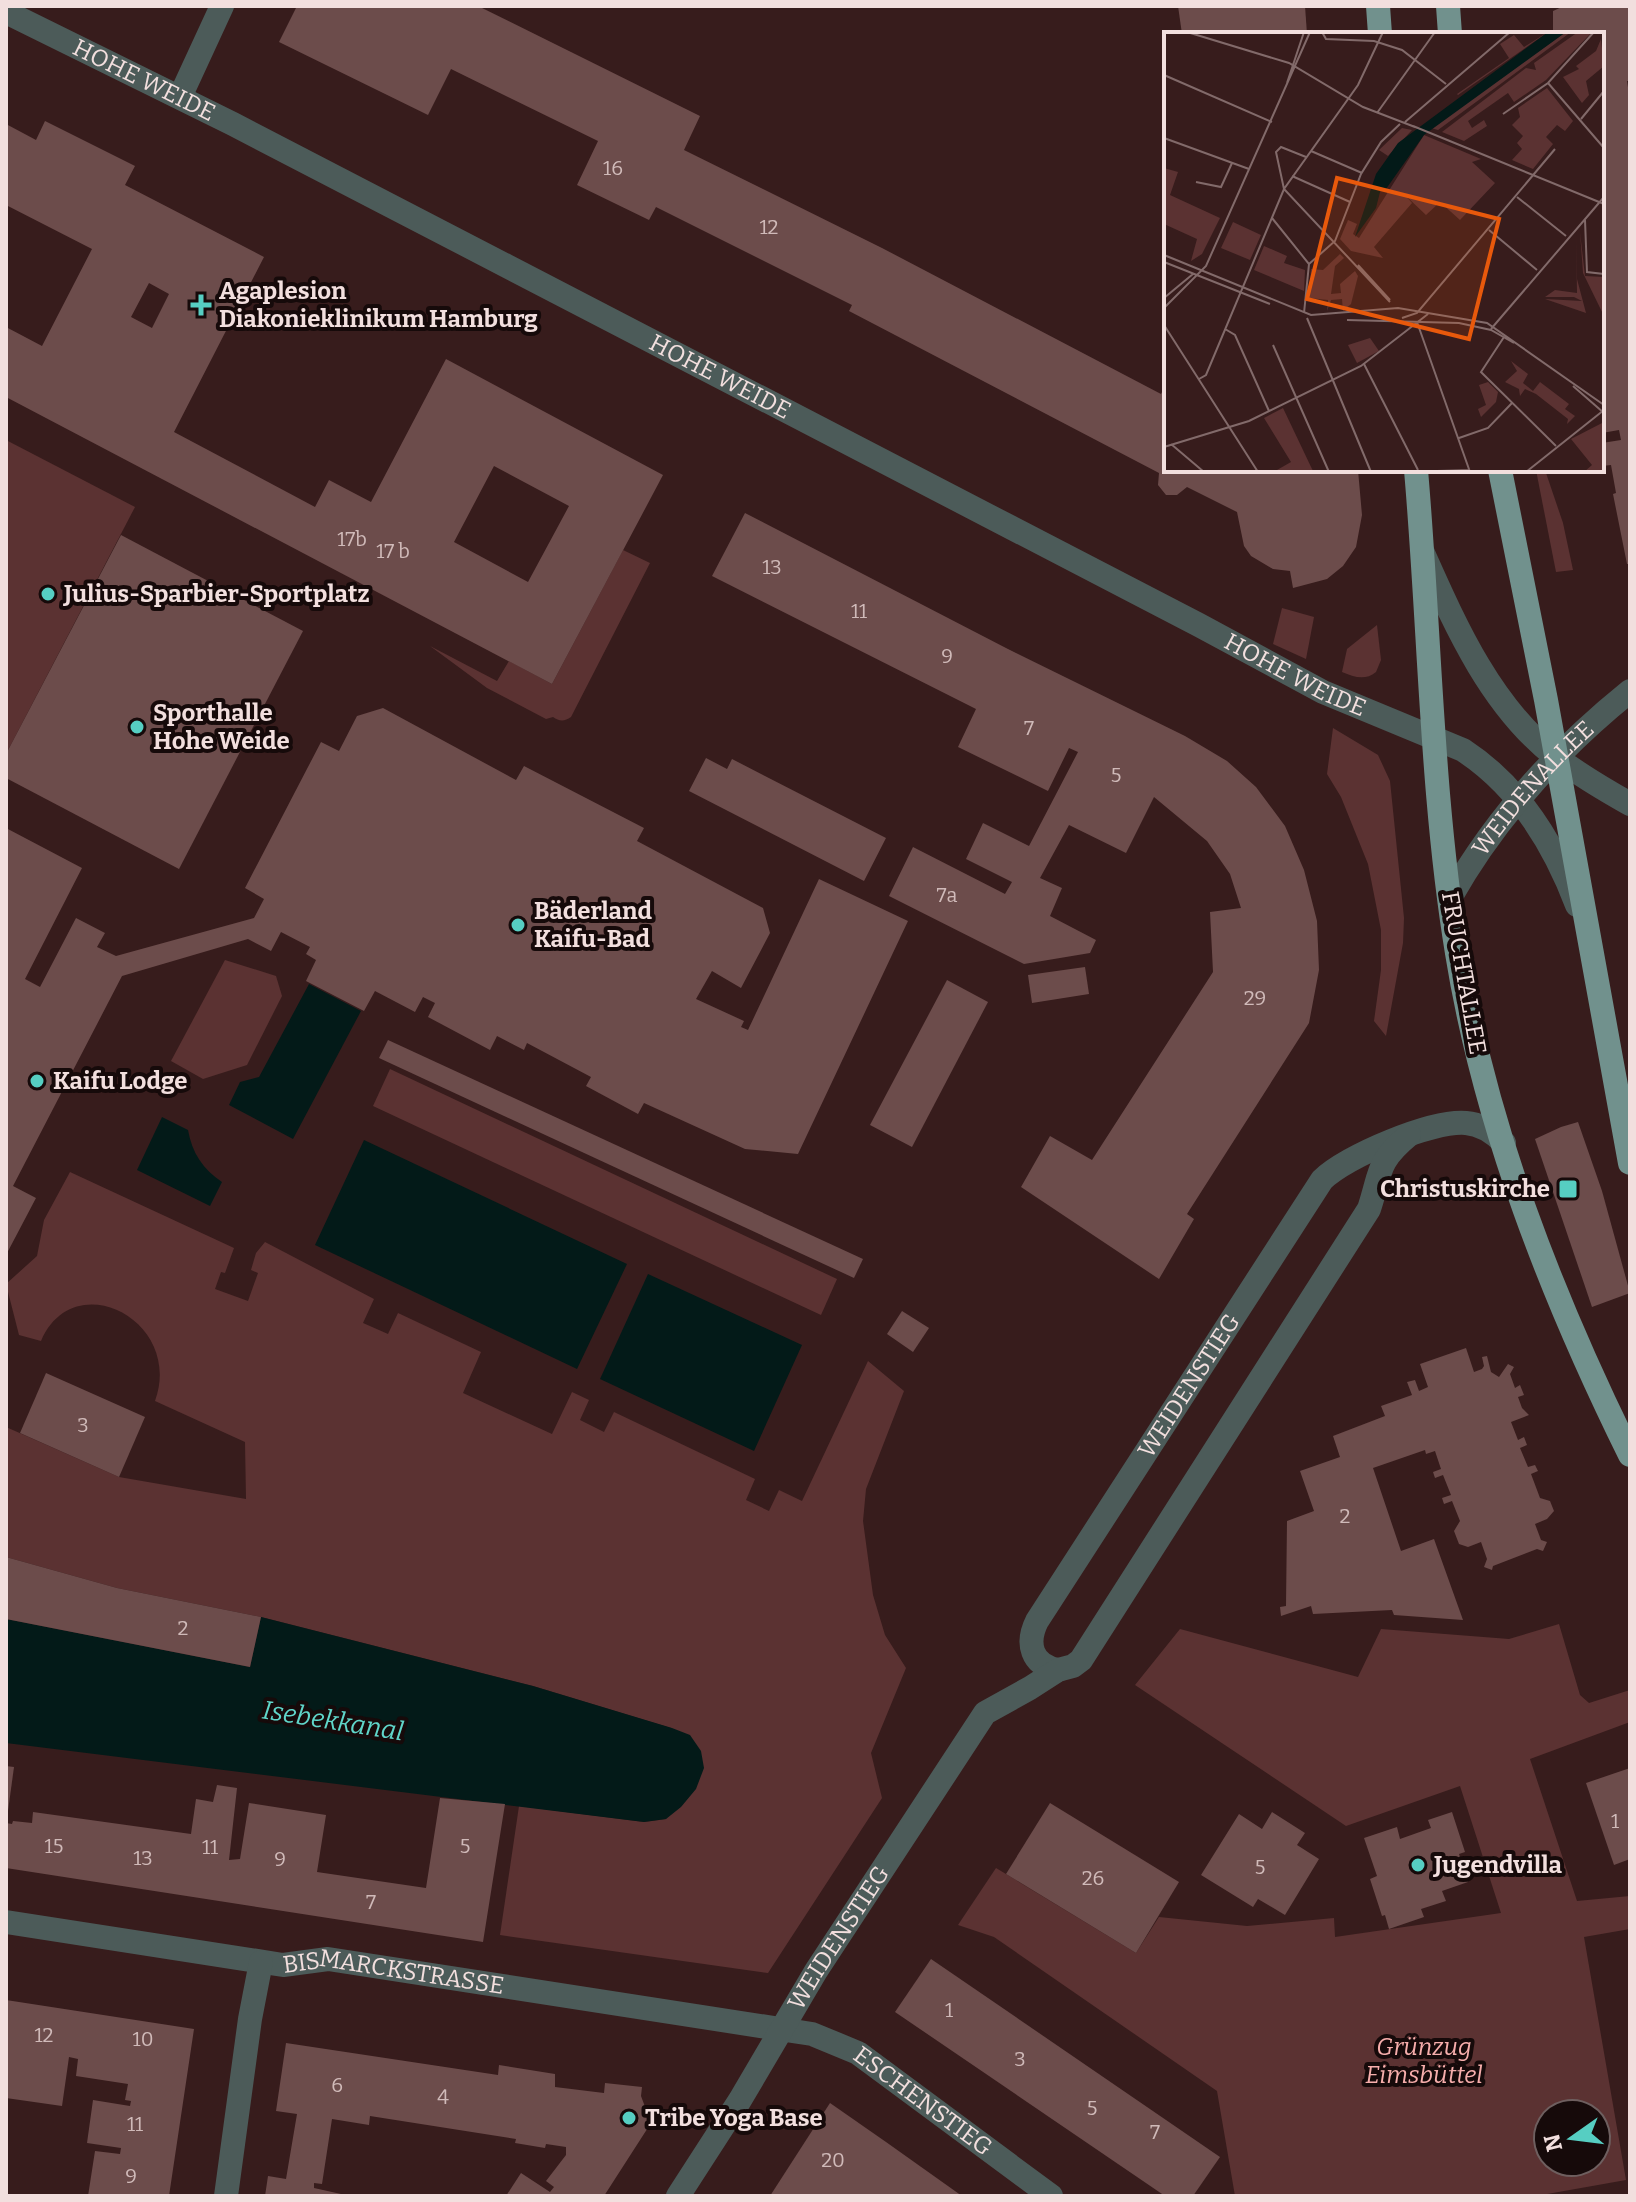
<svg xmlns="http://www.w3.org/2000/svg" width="1636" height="2202" font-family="Bitter,serif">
<rect width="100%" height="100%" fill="#371c1c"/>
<g fill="#5b3232" fill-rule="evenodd">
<path d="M6 440 135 507 6 754Z"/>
<path d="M1536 470H1545L1563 523 1573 570 1556 572Z"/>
<path d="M623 550 650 563 571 717C564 722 559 721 553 717L546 719 487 688 430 646 497 681 509 661 552 684Z"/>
<path d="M1282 608 1314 617 1306 659 1273 644Z"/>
<path d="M1377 625 1381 660 1376 672C1365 681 1354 677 1342 672L1347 649Z"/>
<path d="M1333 728 1378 755 1390 781 1404 918 1403 943 1386 1036 1374 1021 1381 970V930L1368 864 1341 797 1327 774Z"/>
<path d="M225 960 276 976 282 996 247 1065 203 1079 171 1061Z"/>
<path d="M390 1069 837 1279 821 1315 373 1106Z"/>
<path d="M70 1172 234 1248 225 1273 221 1272 215 1289 248 1301 258 1273 251 1270 256 1253 265 1242 374 1299 363 1323 388 1334 398 1313 481 1352 463 1393 552 1434 572 1392 589 1400 580 1420 604 1432 614 1412 755 1479 746 1500 769 1511 779 1490 802 1501 868 1361 904 1391 866 1489 863 1521 873 1595 885 1635 906 1668 871 1753 882 1798 768 1973 500 1935 519 1806 644 1822 666 1819 671 1728 533 1686 261 1617 117 1588 6 1557V1427L119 1477 246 1499 245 1442 155 1401C184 1321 74 1264 41 1341L19 1335 6 1284 37 1256 44 1220Z"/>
<path d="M1559 1624 1580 1695 1589 1703 1630 1690V1722L1530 1759 1577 1901 1630 1896V1929L1584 1937 1626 2180 1536 2196H1235L1217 2091 994 1937 958 1925 996 1868 1136 1953 1159 1917 1247 1926 1334 1918 1335 1937 1501 1913 1460 1786 1346 1826 1135 1685 1180 1629 1358 1677 1381 1629 1509 1639ZM1548 2114H1596V2162H1548Z"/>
</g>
<g fill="#031a18">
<path d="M309 984 361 1011 293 1139 229 1105 240 1082 259 1077Z"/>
<path d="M162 1117 188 1130C192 1153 203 1169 222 1182L210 1206 137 1170Z"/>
<path d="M364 1140 627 1264 577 1369 315 1245Z"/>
<path d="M648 1274 802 1345 754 1451 600 1379Z"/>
<path d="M261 1617 533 1686 672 1728 690 1735 701 1751 704 1768 696 1789 681 1807 666 1819 644 1822 6 1743V1619L250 1667Z"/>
</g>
<g fill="#6c4c4b" fill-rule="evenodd">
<path d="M297 6H478L700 116 684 150 882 248 1161 394 1166 384V470H1358L1362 515 1356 547 1343 566 1327 579 1293 588 1290 571 1273 569 1251 556 1244 546 1237 512 1187 487 1177 495H1166L1158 485 1159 473 849 311 852 305 656 207 649 220 577 185 598 141 451 69 428 115 279 42Z"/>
<path d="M1178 6H1305L1307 34H1182Z"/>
<path d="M1564 6H1630V81H1627L1630 100V564H1627L1613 494 1616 493 1611 465 1602 466V443L1621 440 1619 430 1602 433V34H1553V11Z"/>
<path d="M45 121 135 166 125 185 264 257 174 432 315 507 329 480 371 502 446 359 663 475 552 684 6 397V327L42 346 92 249 6 205V124L36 140ZM149 283 169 294 152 328 131 317ZM494 466 569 506 528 582 454 542Z"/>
<path d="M745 513 1006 648 1185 736 1227 761 1256 787 1285 826 1304 870 1317 921 1319 970 1309 1023 1187 1214 1194 1219 1159 1279 1021 1187 1050 1136 1092 1160 1213 972 1210 912 1241 908 1230 874 1207 841 1154 797 1126 853 1069 825 1040 878 1062 888 1050 916 1096 940 1090 953 1024 964 889 896 913 847 1005 894 1012 882 966 859 983 823 1029 846 1078 752 1069 748 1048 791 958 747 976 709 712 576Z"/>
<path d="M121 535 303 631 179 869 6 778V754Z"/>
<path d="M383 708 516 780 524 766 644 828 637 841 763 908 770 933 741 988 712 971 696 999 744 1021 741 1027 748 1030 819 879 908 921 798 1154 745 1149 644 1103 638 1114 586 1086 591 1077 527 1043 524 1050 497 1036 490 1050 428 1017 435 1003 423 997 415 1012 375 991 364 1011 306 981 316 960 306 954 310 947 281 932 271 951 248 939 122 976 13 1186 36 1198 6 1255V828L82 868 25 979 40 987 76 918 105 933 97 947 116 956 254 918 264 899 245 888 321 742 339 751 357 716Z"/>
<path d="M706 758 727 769 732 759 886 838 864 881 689 791Z"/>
<path d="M1085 967 1089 994 1032 1003 1028 975Z"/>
<path d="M947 980 988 1002 912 1147 870 1125Z"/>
<path d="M388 1040 863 1259 854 1278 379 1058Z"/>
<path d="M1578 1122 1602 1191 1630 1293 1592 1307 1535 1139 1561 1127Z"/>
<path d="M902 1311 929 1328 913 1352 887 1334Z"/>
<path d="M1466 1348 1474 1372 1482 1369 1484 1366 1482 1357 1487 1356 1491 1372 1499 1377 1508 1364 1514 1367 1510 1374 1515 1388 1520 1385 1524 1395 1518 1397 1522 1408 1529 1415 1511 1422 1518 1440 1524 1437 1527 1445 1520 1448 1528 1467 1535 1465 1538 1471 1531 1474 1540 1498 1550 1501 1554 1511 1547 1519 1535 1524 1541 1540 1547 1542 1543 1551 1537 1549 1493 1566 1492 1570 1484 1567 1487 1559 1481 1542 1468 1547 1459 1544 1454 1531 1460 1521 1452 1501 1444 1504 1442 1498 1451 1495 1443 1475 1435 1478 1433 1472 1441 1469 1435 1451 1426 1454 1425 1450 1373 1468 1401 1551 1434 1539 1463 1620 1394 1615 1392 1610 1313 1614 1311 1606 1281 1616 1280 1607 1286 1606 1287 1521 1314 1511 1300 1471 1340 1457 1333 1436 1385 1416 1381 1406 1412 1395 1407 1382 1415 1380 1419 1391 1428 1387 1420 1364Z"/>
<path d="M46 1373 145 1417 119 1477 20 1433Z"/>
<path d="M6 1557 117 1588 261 1617 250 1667 6 1619Z"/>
<path d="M6 1766 14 1767 8 1811H6Z"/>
<path d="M1630 1768V1859L1614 1865 1586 1783Z"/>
<path d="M217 1785 237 1788 229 1860 240 1859 249 1803 326 1815 317 1872 426 1888 440 1798 505 1804 483 1942 6 1868V1823L12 1824 13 1821 32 1823 33 1812 191 1834 196 1799 213 1802Z"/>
<path d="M1050 1803 1179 1882 1136 1953 1006 1874Z"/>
<path d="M1272 1812 1305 1833 1297 1845 1319 1859 1285 1915 1258 1899 1253 1907 1201 1875 1239 1814 1262 1829Z"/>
<path d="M1452 1812 1465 1852 1459 1854 1468 1882 1442 1891 1446 1901 1421 1909 1424 1917 1389 1929 1385 1915 1382 1916 1370 1879 1377 1876 1364 1838 1397 1827 1400 1839 1431 1828 1428 1820Z"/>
<path d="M931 1959 1220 2157 1193 2196H1165L895 2012Z"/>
<path d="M6 2000 194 2029 169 2196H88L95 2151 120 2154 121 2148 87 2143 93 2100 130 2106 131 2101 125 2100 128 2084 76 2076 78 2059 69 2057 62 2106 6 2098Z"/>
<path d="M286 2043 498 2075 499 2065 555 2074V2087L604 2093 605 2083 642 2087 641 2096 651 2123 604 2196H506L521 2173 550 2192 554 2187 546 2181 566 2155V2147L546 2144 545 2148 515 2143 516 2139 370 2116 369 2125 332 2119 322 2184 314 2183V2188L350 2196H265L268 2176 286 2179 297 2114 276 2111Z"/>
<path d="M830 2103 886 2142 962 2196H770Z"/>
</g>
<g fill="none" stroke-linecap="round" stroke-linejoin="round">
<g stroke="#4c5b59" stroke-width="24">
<path id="s1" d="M6 12 233 124 1199 625 1323 692 1463 750C1518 786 1554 844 1577 905"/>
<path d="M180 97 222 6"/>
<path d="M1423 553C1456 627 1491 707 1557 758 1580 775 1605 790 1630 804"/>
<path id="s2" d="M1450 898C1496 817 1558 749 1630 691"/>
<path id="s3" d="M1058 1670C1031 1665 1026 1643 1037 1621L1322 1180C1346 1156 1432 1120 1466 1123 1481 1124 1493 1132 1504 1143"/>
<path id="s4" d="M6 1922 283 1965 328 1959 812 2034 858 2053 1051 2196"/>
<path d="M226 2196 250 2019 261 1962"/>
<path id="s5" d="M678 2196 740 2100 816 1971 985 1713 1030 1688 1058 1670 1073 1666 1081 1660 1369 1209C1381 1173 1376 1162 1409 1135"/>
</g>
<g stroke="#71918d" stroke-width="24">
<path d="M1378 6 1380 34"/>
<path d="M1448 6 1450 34"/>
<path d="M1416 470C1430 631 1431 794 1457 953 1485 1127 1552 1297 1630 1455"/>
<path d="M1500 470 1546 700 1630 1163"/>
</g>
</g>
<g fill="#56cec2" stroke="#160a0a" stroke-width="3">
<path d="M197 293h8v8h8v8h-8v8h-8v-8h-8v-8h8z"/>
<circle cx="48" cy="594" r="8"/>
<circle cx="137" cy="727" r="8"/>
<circle cx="518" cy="925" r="8"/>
<circle cx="37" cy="1081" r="8"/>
<rect x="1558" y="1179" width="20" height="20" rx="4"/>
<circle cx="1418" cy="1865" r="8"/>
<circle cx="629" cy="2118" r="8"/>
</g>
<g text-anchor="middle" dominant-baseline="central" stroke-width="8" stroke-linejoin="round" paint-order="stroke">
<g font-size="20" fill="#d0bab9">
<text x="613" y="168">16</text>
<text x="769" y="227">12</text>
<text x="352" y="539">17b</text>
<text x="393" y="551">17 b</text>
<text x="772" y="567">13</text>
<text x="859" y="611">11</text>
<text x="947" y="656">9</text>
<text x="1029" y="728">7</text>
<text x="1116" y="775">5</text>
<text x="947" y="895">7a</text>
<text x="1255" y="998">29</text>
<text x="83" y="1425">3</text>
<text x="1345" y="1516">2</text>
<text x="183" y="1628">2</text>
<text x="1615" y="1821">1</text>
<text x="54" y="1846">15</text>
<text x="465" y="1846">5</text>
<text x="210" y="1847">11</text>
<text x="143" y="1858">13</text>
<text x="280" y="1859">9</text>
<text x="1260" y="1867">5</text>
<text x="1093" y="1878">26</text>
<text x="371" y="1902">7</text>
<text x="949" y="2010">1</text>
<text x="44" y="2035">12</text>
<text x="143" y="2039">10</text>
<text x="1020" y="2059">3</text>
<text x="337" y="2085">6</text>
<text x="443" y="2097">4</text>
<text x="1092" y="2108">5</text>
<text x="135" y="2124">11</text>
<text x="1155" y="2132">7</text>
<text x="833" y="2160">20</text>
<text x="131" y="2176">9</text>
</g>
<g font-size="24" fill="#f2dfde" stroke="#160a0a">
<text stroke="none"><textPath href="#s1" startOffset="154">HOHE WEIDE</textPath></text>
<text stroke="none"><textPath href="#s1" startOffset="802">HOHE WEIDE</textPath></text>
<text stroke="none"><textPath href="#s1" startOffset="1450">HOHE WEIDE</textPath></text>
<text stroke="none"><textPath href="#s2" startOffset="138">WEIDENALLEE</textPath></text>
<text transform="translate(1464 973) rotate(80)">FRUCHTALLEE</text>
<text stroke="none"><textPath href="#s3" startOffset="344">WEIDENSTIEG</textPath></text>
<text stroke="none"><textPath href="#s5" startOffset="304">WEIDENSTIEG</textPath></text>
<text stroke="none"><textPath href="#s4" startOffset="392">BISMARCKSTRASSE</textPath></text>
<text stroke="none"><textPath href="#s4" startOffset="946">ESCHENSTIEG</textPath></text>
</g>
<g font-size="24" font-weight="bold" fill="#f2dfde" stroke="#160a0a" text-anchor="start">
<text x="219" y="291">Agaplesion<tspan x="219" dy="28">Diakonieklinikum Hamburg</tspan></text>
<text x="64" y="594">Julius-Sparbier-Sportplatz</text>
<text x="153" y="713">Sporthalle<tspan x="153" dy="28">Hohe Weide</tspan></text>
<text x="534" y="911">Bäderland<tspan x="534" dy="28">Kaifu-Bad</tspan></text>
<text x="53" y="1081">Kaifu Lodge</text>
<text x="1550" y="1189" text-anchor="end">Christuskirche</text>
<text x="1434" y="1865">Jugendvilla</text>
<text x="645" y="2118">Tribe Yoga Base</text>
</g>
<g font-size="24" font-style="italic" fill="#f7aeac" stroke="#160a0a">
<text x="1424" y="2047">Grünzug<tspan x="1424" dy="28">Eimsbüttel</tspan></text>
</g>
<g font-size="26" font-style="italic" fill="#60d6ca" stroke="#160a0a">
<text transform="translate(333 1721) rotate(9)">Isebekkanal</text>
</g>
</g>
<g transform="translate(1164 32)">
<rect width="440" height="440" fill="#371c1c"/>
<path d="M384 0 294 63 293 62 345 26 336 12 350 3 360 15ZM402 0H407L274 98 267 96ZM414 0H428L382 48 350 70 344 61 304 89 308 96 320 88 323 94 300 109 278 100 362 36 372 38 370 31ZM437 7 440 34 422 49 425 63 418 71 399 45 415 37 412 34 432 19ZM383 56 409 89 401 99 393 93 382 105 389 112 369 137 348 128 358 117 353 111 359 104 348 93 356 85 354 76ZM238 96 248 98 224 124 215 118ZM260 103 317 127 308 130 331 151 296 188 276 170 262 183 241 163 248 171 210 215 219 226 187 219 176 207 184 188 193 192 189 202 195 206ZM0 136 14 140 6 163 56 186 38 222 27 229 33 207 0 192ZM69 190 97 203 86 228 57 216ZM412 200 413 247 422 281 381 267 418 269 410 265H381L391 258 413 261ZM416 200 421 244 440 245V284L419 241ZM100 214 123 224 120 231 141 238 140 259 90 238ZM176 222 180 226 171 234 167 262 177 261 176 252 191 239 194 244 187 272 179 279 178 267 167 268 163 279 164 268 145 266 147 237 159 238ZM206 306 215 319 193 331 184 313ZM347 329 364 342 359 351 369 359 376 350 405 372 401 377 411 384 403 392 404 387 372 362 361 357 356 364 355 357 341 350 353 339ZM324 350 334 360 332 370 317 385 314 377 322 373 315 353ZM119 376 148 437 150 440 113 438 127 430 100 386ZM440 390V440H420L428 433 407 407Z" fill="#5b3232"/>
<path d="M384 0H402L260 103 222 157 217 156 212 176 191 205 212 142 234 111Z" fill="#031a18"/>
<path fill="none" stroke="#826a6a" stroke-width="2" d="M23 0 125 31 199 75 251 95M158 0 162 7 210 9 238 18 282 52M0 43 108 90M123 51 140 0M384 51 440 116M213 81 271 0M339 82 384 51 430 0M417 87 440 59M241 90 346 0M249 94 440 172M0 106 85 137M147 119 198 141M142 125 117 115 112 120 120 157 226 270M128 144 186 170M32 150 57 155 68 131M353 165 402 204M108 186 145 232 140 281M421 188 423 240 440 242M325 198 373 238M0 223 147 283 234 276 323 291 440 373M0 230 106 272M145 232 171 209 197 142 217 110 236 92M194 233 226 268M0 266 29 242M0 276 42 234 146 0M143 286 207 440M238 286 253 281 391 117M183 288 295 291 327 298 350 311M253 290 306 440M0 293 94 440M61 297 71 303 105 379M327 297 440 165M340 305 317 340 392 414M109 313 165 440M200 332 254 438M35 347 42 343 120 157 194 53 219 0M409 354 440 381M295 406 324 396 348 371M7 412 40 440M0 415 85 389 197 334 264 282M241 440 306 438M362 440 440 378"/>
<path fill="#e8590c" fill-opacity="0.15" stroke="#e8590c" stroke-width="4" d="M173 146 335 187 305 307 143 267Z"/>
<rect width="440" height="440" fill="none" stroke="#f2dfde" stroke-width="4"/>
</g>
<rect width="1636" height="2202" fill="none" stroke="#f2dfde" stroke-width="16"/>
<g transform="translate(1572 2138) rotate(256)"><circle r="38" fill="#160a0a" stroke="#6e5f5f" stroke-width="2"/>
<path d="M0-6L14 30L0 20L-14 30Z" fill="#56cec2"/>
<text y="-12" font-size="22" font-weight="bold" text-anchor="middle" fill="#f2dfde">N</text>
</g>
</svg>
